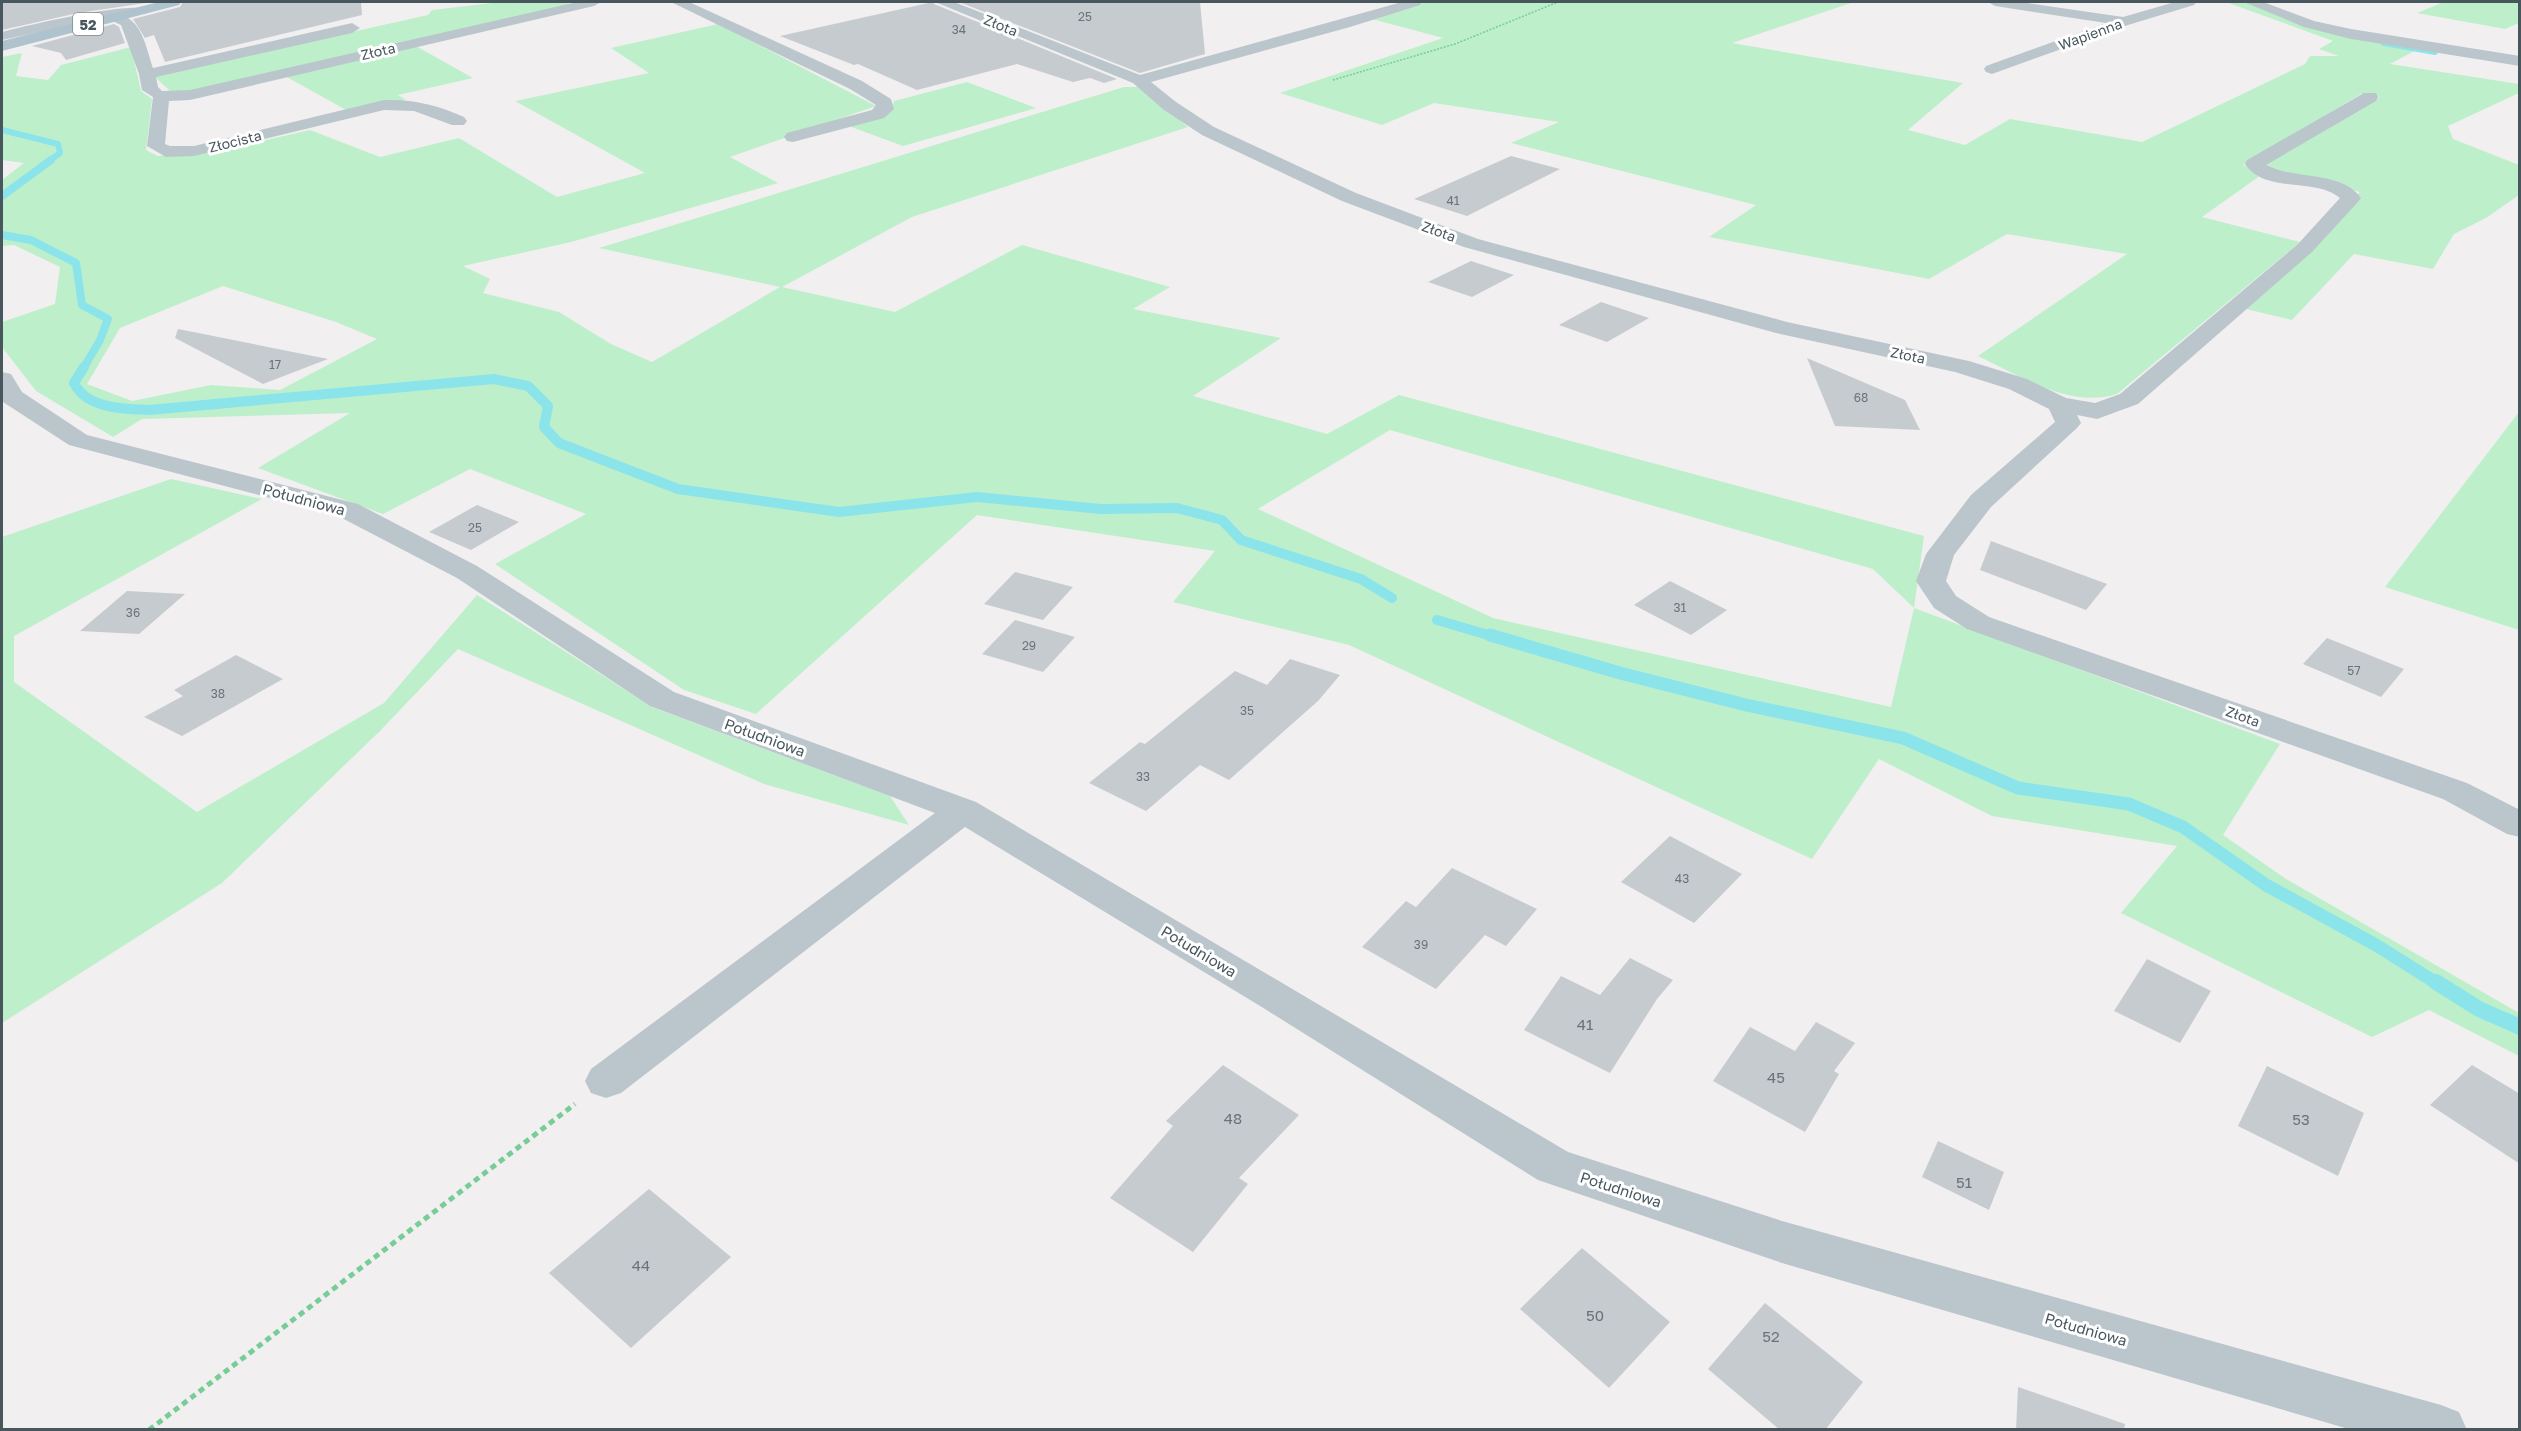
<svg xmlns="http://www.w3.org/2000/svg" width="2521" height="1431" font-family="'Golos Text',sans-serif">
<rect width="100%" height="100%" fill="#f2eff0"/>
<g fill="#beefcb" fill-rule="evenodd">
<path d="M501 2H564L572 5 194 91H170L154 76 428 15 432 10Z"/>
<path d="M1426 2H1854L1732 43 1963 83 1908 130 1965 145 2010 119 2142 142 2305 64 2310 56H2339L2319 49 2333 41 2226 2H2247L2304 24 2420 48 2390 64 2519 84V93L2448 126 2453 139 2519 165V195L2486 218 2454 234 2433 269 2354 254 2292 320 2246 309 2360 192 2267 170 2262 165 2380 97 2361 94 2243 165 2264 173 2202 217 2300 242 2117 394C2068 409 2021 376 1978 356L2127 254 2007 234 1929 279 1709 237 1756 205 1511 143 1559 122 1434 103 1382 125 1280 93 1443 38 1372 19Z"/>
<path d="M2444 2H2519V23L2505 29 2417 13Z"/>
<path d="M718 24 876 106 730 157 778 183 571 242 463 266 490 279 483 293 559 312 611 344 652 362 780 287 599 248 1124 87H1141L1188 127 912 217 782 287 895 312 1022 245 1170 287 1133 309 1281 338 1193 396 1327 434 1399 395 1924 536 1914 608 2280 744 2223 835 2286 879 2519 1013V1056L2429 1010 2372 1037 2121 913 2177 846 1992 816 1879 759 1812 859 1349 645 1173 602 1215 551 977 515 756 714 684 690 495 564 586 514 470 469 383 514 258 468 350 413 142 419 113 437 36 391 2 347V322L55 304 60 267 14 245 2 246V180L24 163 2 160V57L22 53 16 76 48 80 61 65 131 47 141 91 152 99 146 150 158 156 240 146 310 130 380 157 459 138 557 197 645 173 515 101 649 73 611 48ZM223 286 336 322 377 339 280 390 211 385 132 401 87 384 120 328ZM1390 430 1873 569 1914 608 1891 707 1493 618 1258 509Z"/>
<path d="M414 45 473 78 398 95 406 100 348 111 285 76Z"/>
<path d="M967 82 1036 108 903 146 846 125 892 110 894 101Z"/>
<path d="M2519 412V630L2385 587Z"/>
<path d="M171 479 262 499 14 636V682L197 812 384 703 477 595 652 707 890 796 909 825 764 784 458 649 380 731 222 883 2 1023V537Z"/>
</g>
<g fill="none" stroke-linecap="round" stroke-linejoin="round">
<g stroke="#8ce4eb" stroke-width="6">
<path d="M2384 43 2435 52"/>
<path d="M2 130 58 144 60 153 49 161"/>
</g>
<g stroke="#8ce4eb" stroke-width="8">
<path d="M2 196 51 160"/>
<path d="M2 235 31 240 76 263 82 305 108 319 100 340 83 369"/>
</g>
<g stroke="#8ce4eb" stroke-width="10">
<path d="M84 367 74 383C87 409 124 409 149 410L494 379 528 386 548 406 544 427 559 443 678 489 839 512 977 497 1101 509 1177 508 1222 520 1241 540 1361 579 1392 598"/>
<path d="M1437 620 1495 637"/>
</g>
<path stroke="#8ce4eb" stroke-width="13" d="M1490 635 1620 673 1746 705 1903 738 2018 788 2129 804 2183 827 2266 885 2376 945 2438 984"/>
<path stroke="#8ce4eb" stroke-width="16" d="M2436 982 2479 1009 2520 1027"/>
</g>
<g fill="#c6cbcf">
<path d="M2 2H152L78 13 2 30Z"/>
<path d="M183 2H361L362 15 165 62 154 35 145 38 133 19 180 7Z"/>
<path d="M933 2 934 4 1117 79 1104 83 1090 78 1073 82 1017 64 917 90 858 64 854 65 780 36Z"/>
<path d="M959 2H1200L1205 54 1140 73Z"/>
<path d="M114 24 119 27 125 43 66 60 61 53 32 46Z"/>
<path d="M1511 156 1560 169 1467 216 1414 199Z"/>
<path d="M1471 261 1514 275 1472 297 1428 282Z"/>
<path d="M1601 302 1649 318 1607 342 1559 325Z"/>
<path d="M178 329 328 359 263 384 175 338Z"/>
<path d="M1807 358 1905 400 1920 430 1835 426Z"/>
<path d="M477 505 519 522 471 550 429 532Z"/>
<path d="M1991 541 2107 584 2086 610 1980 570Z"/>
<path d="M1015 572 1073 587 1043 620 984 604Z"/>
<path d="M1670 581 1727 610 1691 635 1634 605Z"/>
<path d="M127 591 185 594 139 634 80 631Z"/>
<path d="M1015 620 1075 637 1043 672 982 654Z"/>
<path d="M2327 638 2404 669 2381 697 2303 664Z"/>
<path d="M236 655 283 679 182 736 144 717 183 696 174 690Z"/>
<path d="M1290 659 1340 675 1318 701 1229 780 1200 765 1146 811 1089 783 1140 742 1145 744 1235 671 1267 685Z"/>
<path d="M1670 836 1742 874 1694 923 1621 882Z"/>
<path d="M1452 868 1537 909 1506 946 1485 935 1436 989 1362 947 1406 901 1416 907Z"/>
<path d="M1630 958 1673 980 1657 999 1610 1073 1524 1030 1561 976 1600 995Z"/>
<path d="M2147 959 2211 991 2180 1043 2114 1011Z"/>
<path d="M1816 1022 1855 1043 1834 1071 1839 1074 1805 1132 1713 1081 1750 1027 1795 1051Z"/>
<path d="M1223 1065 1299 1115 1239 1178 1248 1184 1193 1252 1110 1198 1173 1126 1166 1121Z"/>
<path d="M2472 1065 2520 1094V1164L2430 1105Z"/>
<path d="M2267 1066 2364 1113 2338 1176 2238 1126Z"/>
<path d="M1938 1141 2004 1172 1989 1210 1922 1177Z"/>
<path d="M649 1189 731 1257 631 1348 549 1273Z"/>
<path d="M1582 1248 1670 1322 1609 1388 1520 1309Z"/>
<path d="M1765 1303 1863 1382 1825 1430H1780L1708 1369Z"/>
<path d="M2018 1387 2125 1424 2124 1430H2016Z"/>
</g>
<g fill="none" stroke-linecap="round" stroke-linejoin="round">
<path stroke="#77cd97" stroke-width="1.5" stroke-dasharray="2 1.5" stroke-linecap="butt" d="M1333 80 1455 44 1558 2"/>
<path stroke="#77cd97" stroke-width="5" stroke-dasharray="6 4.5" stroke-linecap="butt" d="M149 1430 575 1104"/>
<g fill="#bbc6cc" fill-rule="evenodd">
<path d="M577 2H601L594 6 190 100 169 101 165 144 170 146H194L384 100C413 99 438 105 464 117L467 121 464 125H452L414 111 384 110 194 156 166 157 147 146 153 97 142 90 139 74 121 25 106 18 2 40V32C24 26 135 0 148 10L146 13 122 15C143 23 146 48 153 68L352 23 360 28 352 33 156 77 158 87 162 91 190 90Z"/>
<path d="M671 2H689L862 81 891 99 894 109 884 118 793 142 787 141 784 137 787 133 872 110 876 105 850 89Z"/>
<path d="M935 2H954L1140 75 1402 2H1422L1420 5 1350 27 1151 82 1176 102 1214 127 1356 193 1478 239 1787 322 1969 361 2027 379 2066 398 2095 403 2120 394 2298 244 2340 198C2314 177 2265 194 2245 164L2247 160 2364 93H2376L2378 97 2376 101 2266 165C2294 180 2341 170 2361 198L2358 202 2312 252 2138 404 2097 419 2077 415 2081 423 2077 428 1991 507 1954 555 1946 581 1956 596 1989 617 2467 783 2520 810V837L2507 834 2443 799 1967 629 1934 608 1916 581 1926 554 1971 495 2055 422 2049 409 2009 389 1955 372 1776 333 1464 247 1342 201 1202 135 1164 110 1133 83Z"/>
<path d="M1988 2H2020L2123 17 2175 2H2196L2194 5 2128 25 1992 74 1986 72 1984 69 1986 66 2106 23 1995 6Z"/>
<path d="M2244 2H2263L2314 21 2351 29 2520 56V66L2351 39 2304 27Z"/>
<path d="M2 372 11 374 22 392 87 435 358 504 477 566 674 692 976 802 1568 1152 1782 1221 2441 1405 2459 1412 2467 1430H2352L1782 1263 1538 1180 1265 1009 965 827 621 1093 606 1098 591 1093 585 1081 591 1069 935 813 650 706 457 578 338 516 69 445 3 402Z"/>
</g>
<path fill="#afc3ce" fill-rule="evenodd" d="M159 2H181L179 5 2 51V41Z"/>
</g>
<g text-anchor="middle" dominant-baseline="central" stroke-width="6" stroke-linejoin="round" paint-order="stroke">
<g font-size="12" fill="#68737a">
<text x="1085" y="16">25</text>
<text x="959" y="29">34</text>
<text x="1453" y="200">41</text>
<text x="275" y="364">17</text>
<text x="1861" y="397">68</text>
<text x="475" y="527">25</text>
<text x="1680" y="607">31</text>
<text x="133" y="612">36</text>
<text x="1029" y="645">29</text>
<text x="2354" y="670">57</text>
<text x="218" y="693">38</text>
<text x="1247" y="710">35</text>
<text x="1143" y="776">33</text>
<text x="1682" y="878">43</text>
<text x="1421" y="944">39</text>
</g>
<rect fill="#fff" stroke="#7f898e" stroke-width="1.5" x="73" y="13" width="30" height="22" rx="4.5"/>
<g font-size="14" font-weight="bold" fill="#48565d">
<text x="88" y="24">52</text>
</g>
<g font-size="14" fill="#48565d" stroke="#fff">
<text transform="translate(1001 25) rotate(22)">Złota</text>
<text transform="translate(2090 34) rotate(-20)">Wapienna</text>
<text transform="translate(378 51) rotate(-13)">Złota</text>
<text transform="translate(235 141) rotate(-14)">Złocista</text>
<text transform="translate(1439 231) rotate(20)">Złota</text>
<text transform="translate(1908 355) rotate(12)">Złota</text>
<text transform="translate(2243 716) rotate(20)">Złota</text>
</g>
<g font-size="15" fill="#48565d" stroke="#fff">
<text transform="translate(304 499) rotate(15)">Południowa</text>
<text transform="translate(765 737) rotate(20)">Południowa</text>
<text transform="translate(1199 951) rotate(31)">Południowa</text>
<text transform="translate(1621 1189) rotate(18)">Południowa</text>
<text transform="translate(2086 1329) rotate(16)">Południowa</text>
</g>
<g font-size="15" fill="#68737a">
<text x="1585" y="1024">41</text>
<text x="1776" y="1077">45</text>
<text x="1233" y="1118">48</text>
<text x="2301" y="1119">53</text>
<text x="1964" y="1182">51</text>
<text x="641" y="1265">44</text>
<text x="1595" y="1315">50</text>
<text x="1771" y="1336">52</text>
</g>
</g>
<rect width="2521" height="1431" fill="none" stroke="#48565d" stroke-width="6"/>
</svg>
